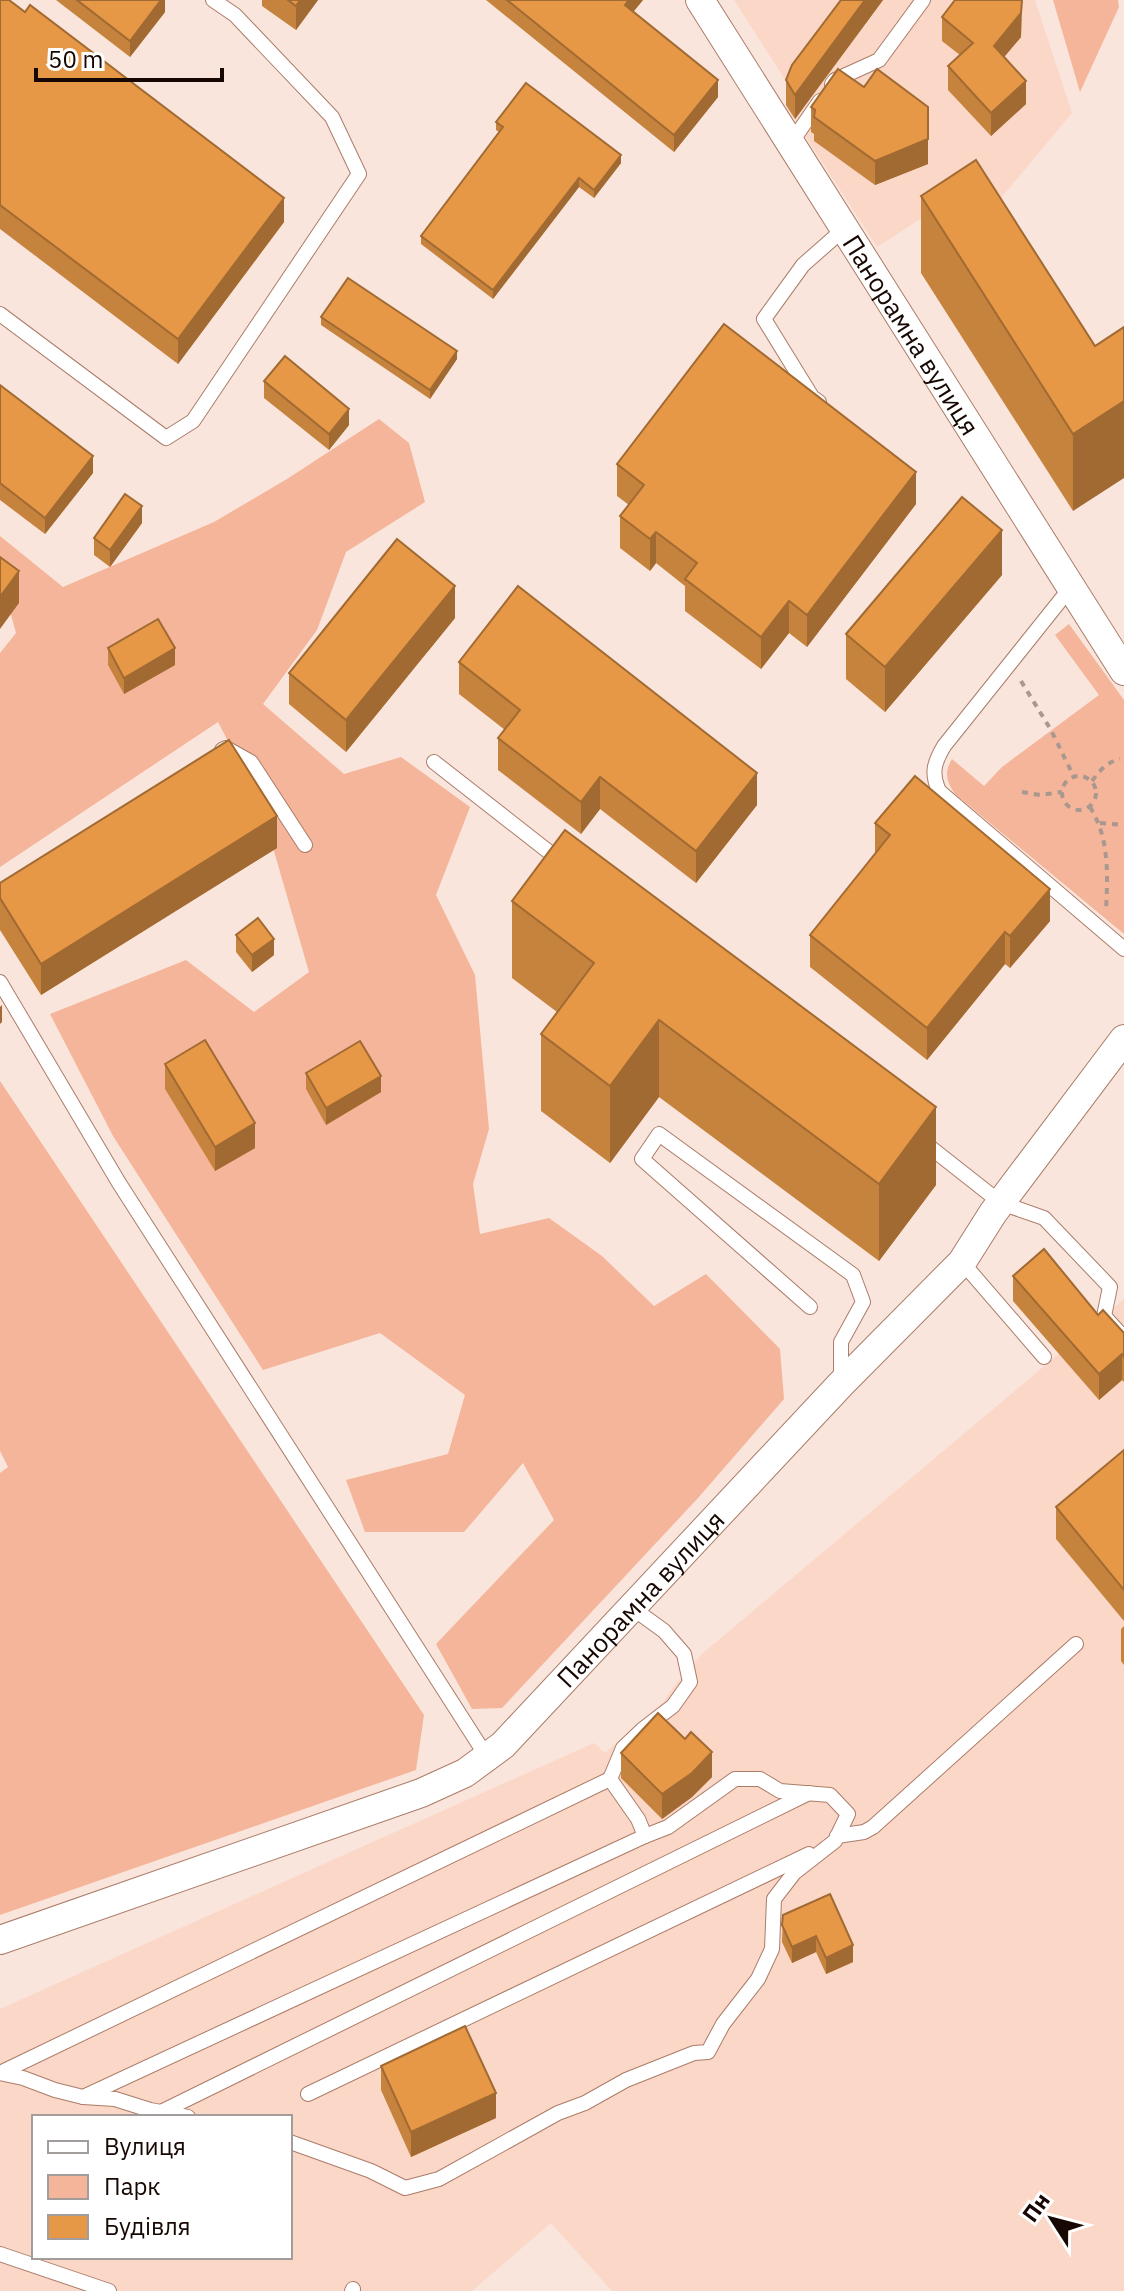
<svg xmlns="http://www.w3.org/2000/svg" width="1124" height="2291" font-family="'IBM Plex Sans',sans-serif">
<rect width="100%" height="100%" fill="#fae5dc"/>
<g fill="#fbd7c8" fill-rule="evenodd">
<path d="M734 0H1035L1072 113 987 215 959 194 877 247 794 119 784 112 791 89Z"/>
<path d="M1124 1299V2291H612L551 2223 472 2291H0V2009L594 1743 605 1753 663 1702 675 1685 703 1653ZM34 2117H290V2257H34Z"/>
</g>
<g fill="#f5b59a">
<path d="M1053 0H1118L1119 7 1080 92Z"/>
<path d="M379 419 409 443 425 502 346 552 317 630 263 704 344 774 401 757 470 807 436 895 475 975 489 1129 473 1184 480 1234 549 1218 602 1256 654 1306 706 1274 780 1349 784 1399 698 1498 502 1708 472 1709 436 1644 554 1520 523 1463 464 1532H365L346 1480 448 1454 465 1395 380 1333 263 1370 113 1136 50 1014 186 960 254 1012 309 972 260 803 218 722 0 867V653L16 633 0 575V536L63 587 214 522 287 479Z"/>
<path d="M1069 624 1124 700V934L955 794C946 781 944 772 952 759L984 786 1002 767 1099 695 1055 635Z"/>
<path d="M0 1081 424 1715 416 1770 0 1915V1473L8 1467 0 1451Z"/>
</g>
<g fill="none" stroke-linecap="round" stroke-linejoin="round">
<g stroke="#ab7c68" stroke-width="16">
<g id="service">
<path d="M832 84 835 80 879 60 923 0"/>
<path d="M791 143 820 101"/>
<path d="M0 314 166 438 193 421 359 174 332 117 235 15 213 0"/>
<path d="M819 402 812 397 764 319 803 265 845 228"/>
<path d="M1071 587 944 746C934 763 931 773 939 791L1124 949"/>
<path d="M222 750 226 748 251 762 305 845"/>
<path d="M434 762 563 863"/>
<path d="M0 982 119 1183 487 1757"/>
<path d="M921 1140 1001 1203 1044 1218 1110 1287 1104 1316 1124 1338"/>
<path d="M962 1262 1044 1357"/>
<path d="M810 1307 642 1159 659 1134 853 1275 863 1302 841 1342V1384"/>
<path d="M837 1836 864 1832 873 1827 1076 1644"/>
<path d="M0 2073 610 1779"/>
<path d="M0 2073 23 2078 55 2090 83 2097 115 2099 150 2110 188 2117"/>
<path d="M308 2094 809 1854"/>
<path d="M83 2097 645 1836"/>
<path d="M163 2111 809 1793"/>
<path d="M290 2142 371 2171 405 2188 439 2179 558 2113 585 2103 626 2080 694 2053 708 2052 723 2024 758 1979 772 1949 774 1899 794 1873 835 1841 848 1814 830 1795 780 1791 760 1779H735L668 1827 645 1836 638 1819 610 1779 623 1748 643 1729 673 1706 690 1682 684 1654 664 1631 631 1607"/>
<path d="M0 2254 109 2291"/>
<path d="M352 2291 353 2289"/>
</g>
</g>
<g stroke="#ab7c68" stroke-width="30">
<g id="minor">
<path id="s1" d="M700 0 1124 671"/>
<path id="s2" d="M0 1940 421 1793 465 1773 503 1745 841 1384 962 1262 993 1213 1124 1039"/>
</g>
</g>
<g stroke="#aa978f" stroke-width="4" stroke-dasharray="6 6" stroke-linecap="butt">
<path d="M1021 681 1051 730 1074 777"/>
<circle cx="1079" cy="793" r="17"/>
<path d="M1092 781C1100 770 1107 762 1120 759"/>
<path d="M1022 792 1040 795 1062 792"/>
<path d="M1090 807C1109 837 1108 874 1106 909"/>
<path d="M1100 823 1124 825"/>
</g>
<use href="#service" stroke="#fff" stroke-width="14"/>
<use href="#minor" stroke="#fff" stroke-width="28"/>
</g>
<g fill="#c6833d">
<path d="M0 0 284 222 178 364 0 229Z"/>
<path d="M56 0H165V12L130 57Z"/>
<path d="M262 0H318L296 30 262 6Z"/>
<path d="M486 0H643L633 12 718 97 674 152Z"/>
<path d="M841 0H883L795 119 786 105V80Z"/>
<path d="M955 0H1022L1021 37 1004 57 1026 104 991 136 948 90V66L960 55 942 41V17Z"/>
<path d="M864 87 928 107V164L875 185 814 141V134L811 132V107Z"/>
<path d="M496 122 621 163 594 198 579 187 493 299 421 244V236L499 132 496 130Z"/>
<path d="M921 196 1095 346 1073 511 921 273Z"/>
<path d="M321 317 457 359 430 399 321 325Z"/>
<path d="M264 381 349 425 329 450 264 398Z"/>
<path d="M0 385 93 473 45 534 0 500Z"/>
<path d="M617 464 916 504 807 647 789 633 761 669 685 611V586L656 563 650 571 620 548V516L629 505 617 496Z"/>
<path d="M142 523 110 567 94 555V538Z"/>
<path d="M1002 575 885 712 846 679V634Z"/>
<path d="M455 618 346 752 289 704V673Z"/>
<path d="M108 648 175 665 124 694 108 665Z"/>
<path d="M459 662 757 805 696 883 600 809 581 834 498 770V738L505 730 459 694Z"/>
<path d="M875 823 1050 921 1010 968 1005 964 927 1060 810 967V935L875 854Z"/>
<path d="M277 848 41 995 0 930V883Z"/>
<path d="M512 901 936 1185 879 1261 659 1097 610 1163 541 1111V1034L557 1012 512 978Z"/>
<path d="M236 935 274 955 252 972 236 952Z"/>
<path d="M165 1064 255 1148 215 1171 165 1089Z"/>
<path d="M306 1073 381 1092 326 1125 306 1089Z"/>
<path d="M1013 1276 1098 1315 1124 1333V1382L1122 1380 1099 1400 1013 1301Z"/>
<path d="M1124 1450V1621L1056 1539V1507Z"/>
<path d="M1124 1626V1665L1121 1661V1629Z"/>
<path d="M621 1753 712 1777 692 1797 662 1819 621 1778Z"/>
<path d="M783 1915 853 1962 826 1974 816 1952 792 1963 782 1942Z"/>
<path d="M381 2066 496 2118 411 2157 381 2090Z"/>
</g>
<g fill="#a16a32">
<path d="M161 0H165V12L130 57V41Z"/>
<path d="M300 0H318L296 30V6Z"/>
<path d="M629 0H643L625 22V5Z"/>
<path d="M865 0H883L795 119V95Z"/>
<path d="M1022 0 1021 37 994 69V46Z"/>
<path d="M718 80V97L674 152V135Z"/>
<path d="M1026 81V104L991 136V113Z"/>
<path d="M928 139V164L875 185V161Z"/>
<path d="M621 155V163L594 198V190Z"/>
<path d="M579 178V187L493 299V290Z"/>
<path d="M284 198V222L178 364V339Z"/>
<path d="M457 351V359L430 399V390Z"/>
<path d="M1124 401V478L1073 511V434Z"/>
<path d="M349 409V425L329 450V434Z"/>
<path d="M93 456V473L45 534V518Z"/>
<path d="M916 472V504L807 647V615Z"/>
<path d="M142 506V523L110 567V550Z"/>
<path d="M1002 530V575L885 712V667Z"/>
<path d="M656 532V563L650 571V539Z"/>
<path d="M19 571V603L0 629V597Z"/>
<path d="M455 586V618L346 752V720Z"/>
<path d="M789 601V633L761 669V637Z"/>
<path d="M175 648V665L124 694V678Z"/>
<path d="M757 773V805L696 883V851Z"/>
<path d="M600 777V809L581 834V802Z"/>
<path d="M277 816V848L41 995V964Z"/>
<path d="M1050 889V921L1010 968V936Z"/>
<path d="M1005 932V964L927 1060V1028Z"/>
<path d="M274 939V955L252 972V955Z"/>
<path d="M2 1005V1022L0 1024V1007Z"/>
<path d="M659 1020V1097L610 1163V1086Z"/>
<path d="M381 1076V1092L326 1125V1108Z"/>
<path d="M936 1107V1185L879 1261V1184Z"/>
<path d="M255 1123V1148L215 1171V1147Z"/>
<path d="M1122 1354V1380L1099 1400V1374Z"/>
<path d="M712 1752V1777L692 1797 662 1819V1794Z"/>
<path d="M816 1936V1952L792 1963V1947Z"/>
<path d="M853 1945V1962L826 1974V1958Z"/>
<path d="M496 2093V2118L411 2157V2132Z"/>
</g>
<g fill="#e69847" stroke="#a16a32" stroke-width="2">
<path d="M0 0H9L25 12 30 5 284 198 178 339 0 205Z"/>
<path d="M77 0H161L130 41Z"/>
<path d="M288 0H300L296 6Z"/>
<path d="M507 0H629L625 5 718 80 674 135Z"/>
<path d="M841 0H865L795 95 786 80 792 65Z"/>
<path d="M955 0H1022L1021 13 994 46 1026 81 991 113 948 66 973 43 942 17Z"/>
<path d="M838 69 864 87 877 69 928 107V139L875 161 814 117 815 110 811 107Z"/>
<path d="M526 83 621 155 594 190 579 178 493 290 421 236 503 127 496 122Z"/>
<path d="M976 160 1095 346 1124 327V401L1073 434 921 196Z"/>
<path d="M348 278 457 351 430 390 321 317Z"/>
<path d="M724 324 916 472 807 615 789 601 761 637 685 579 697 563 656 532 650 539 620 516 644 485 617 464Z"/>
<path d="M285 356 349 409 329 434 264 381Z"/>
<path d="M0 385 93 456 45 518 0 483Z"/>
<path d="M125 494 142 506 110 550 94 538Z"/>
<path d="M962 497 1002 530 885 667 846 634Z"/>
<path d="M397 539 455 586 346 720 289 673Z"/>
<path d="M0 557 19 571 0 597Z"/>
<path d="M518 586 757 773 696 851 600 777 581 802 498 738 520 710 459 662Z"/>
<path d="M158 619 175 648 124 678 108 648Z"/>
<path d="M229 740 277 816 41 964 0 898V883Z"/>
<path d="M915 776 1050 889 1010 936 1005 932 927 1028 810 935 890 835 875 823Z"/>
<path d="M565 830 936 1107 879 1184 659 1020 610 1086 541 1034 594 963 512 901Z"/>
<path d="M258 918 274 939 252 955 236 935Z"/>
<path d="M205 1040 255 1123 215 1147 165 1064Z"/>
<path d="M360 1041 381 1076 326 1108 306 1073Z"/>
<path d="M1044 1249 1098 1315 1103 1310 1124 1333V1357L1122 1354 1099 1374 1013 1276Z"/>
<path d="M1124 1450V1590L1056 1507Z"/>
<path d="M658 1713 685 1739 691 1732 712 1752 692 1773 662 1794 621 1753Z"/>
<path d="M830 1894 853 1945 826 1958 816 1936 792 1947 782 1925 783 1915Z"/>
<path d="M465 2026 496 2093 411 2132 381 2066Z"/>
</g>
<g text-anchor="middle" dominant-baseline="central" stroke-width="8" stroke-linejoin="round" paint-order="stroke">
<g font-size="26" fill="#170702" stroke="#fff">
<text stroke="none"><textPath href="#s1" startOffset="396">Панорамна вулиця</textPath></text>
<text stroke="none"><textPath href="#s2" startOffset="742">Панорамна вулиця</textPath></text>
</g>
</g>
<rect x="32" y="2115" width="260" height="144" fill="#ffffff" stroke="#a29c9a" stroke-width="2"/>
<rect x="48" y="2141" width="40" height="12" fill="#ffffff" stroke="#a29c9a" stroke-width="2"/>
<text x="104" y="2155" font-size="24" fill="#170702">Вулиця</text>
<rect x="48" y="2175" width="40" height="24" fill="#f5b59a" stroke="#a29c9a" stroke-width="2"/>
<text x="104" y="2195" font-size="24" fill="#170702">Парк</text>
<rect x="48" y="2215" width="40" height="24" fill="#e69847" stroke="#a29c9a" stroke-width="2"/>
<text x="104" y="2235" font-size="24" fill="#170702">Будівля</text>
<g transform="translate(1052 2219) rotate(306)" stroke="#ffffff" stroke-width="6" paint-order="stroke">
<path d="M0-6L14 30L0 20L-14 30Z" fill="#170702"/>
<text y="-12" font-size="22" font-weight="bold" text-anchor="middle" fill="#170702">Пн</text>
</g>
<path d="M36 68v12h186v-12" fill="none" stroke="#170702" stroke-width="4"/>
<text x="48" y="68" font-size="24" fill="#170702" stroke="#ffffff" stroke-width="6" paint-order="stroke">50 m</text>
</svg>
